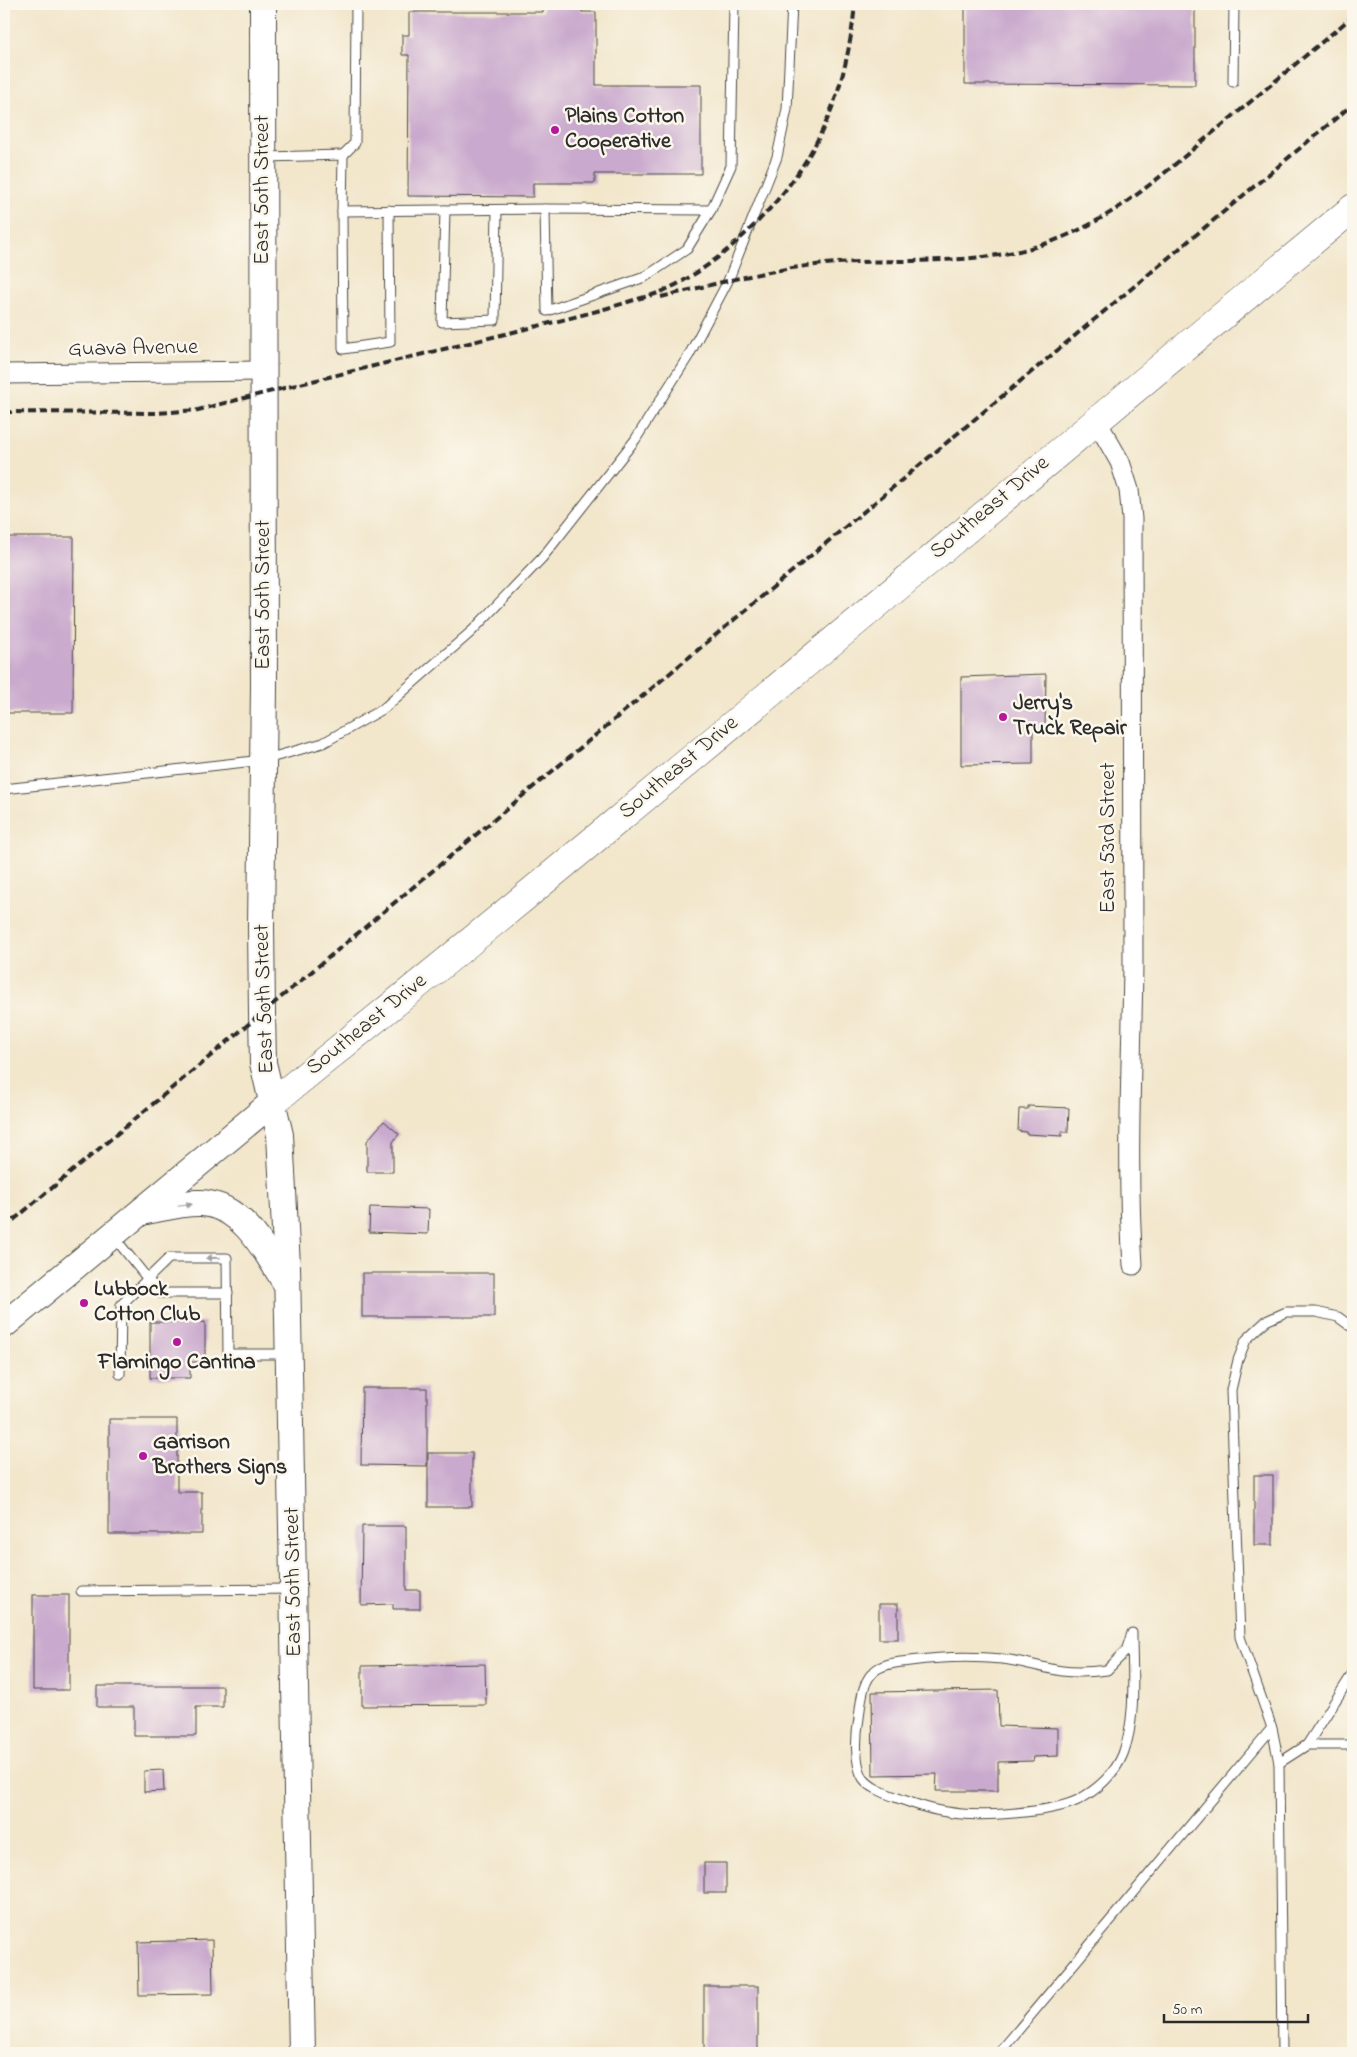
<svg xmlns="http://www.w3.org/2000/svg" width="1357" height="2057" font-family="'Indie Flower',sans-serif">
<rect width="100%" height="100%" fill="#fbf7ec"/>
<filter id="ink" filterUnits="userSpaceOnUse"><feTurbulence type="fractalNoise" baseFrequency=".02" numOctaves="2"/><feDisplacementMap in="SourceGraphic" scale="10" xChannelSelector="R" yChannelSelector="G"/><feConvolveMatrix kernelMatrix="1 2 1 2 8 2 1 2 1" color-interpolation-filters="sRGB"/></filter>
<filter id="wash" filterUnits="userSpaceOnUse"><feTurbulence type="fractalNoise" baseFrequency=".0096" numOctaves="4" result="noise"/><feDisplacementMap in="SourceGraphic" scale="20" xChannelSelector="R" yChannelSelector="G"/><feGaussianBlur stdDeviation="1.12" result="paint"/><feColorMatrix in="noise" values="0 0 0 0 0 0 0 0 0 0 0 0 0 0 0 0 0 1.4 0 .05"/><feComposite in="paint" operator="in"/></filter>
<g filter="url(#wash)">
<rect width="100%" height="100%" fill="#f2e6cb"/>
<g id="blocks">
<g fill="#c9a9cd">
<path d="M543 4H582V12H596V85H701V174H595V183H533V197L408 196 409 55H402V35H409V12H543Z"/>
<path d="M965 4H1195V85L965 84Z"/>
<path d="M4 537H74L73 713H4Z"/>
<path d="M1046 674 1045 729H1033V764L961 765V677Z"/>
<path d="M1028 1106 1069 1108 1068 1132H1062V1136L1026 1134V1132L1018 1131 1019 1109H1028Z"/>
<path d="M384 1121 399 1134 393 1142V1172H367V1141Z"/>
<path d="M370 1207 429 1209 428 1234 369 1232Z"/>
<rect x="362" y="1273" width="132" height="44"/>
<path d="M150 1322H205V1362H190V1378H150Z"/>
<path d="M362 1388H427V1466L361 1465Z"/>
<path d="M109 1419H177V1492H202V1534H109Z"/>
<rect x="428" y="1453" width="44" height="54"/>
<rect x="1254" y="1475" width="19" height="70"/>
<path d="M362 1526H406V1590H420V1609H393V1604L361 1605Z"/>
<rect x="33" y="1595" width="36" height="95"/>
<rect x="879" y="1604" width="19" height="35"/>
<path d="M485 1664 486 1705 362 1706V1666Z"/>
<path d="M97 1686H223V1707H196V1736H134V1707H97Z"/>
<path d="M998 1690 999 1726 1058 1728V1756L1034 1757 1033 1761 998 1762V1791H936L937 1774 873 1775 872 1692Z"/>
<path d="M163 1770 164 1791 144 1792V1771Z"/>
<rect x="704" y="1863" width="22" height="30"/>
<path d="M212 1940 213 1994 139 1995 138 1942Z"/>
<rect x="704" y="1986" width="54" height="67"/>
</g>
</g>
</g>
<g filter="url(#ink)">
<use href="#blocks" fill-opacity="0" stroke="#494743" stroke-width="1"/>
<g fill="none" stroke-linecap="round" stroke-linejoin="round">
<g stroke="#494743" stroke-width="11">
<g id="service">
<path d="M1233 82 1234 4"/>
<path d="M343 155 355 143 356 4"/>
<path d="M266 157 343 155 342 211 545 209 547 311 645 277 687 249 711 210 731 166 734 4"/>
<path d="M545 209 711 210"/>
<path d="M445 210 442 322 495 320 497 210"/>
<path d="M342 211 343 349 390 342 389 210"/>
<path d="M4 789 263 760 323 743 383 709 472 631 542 558 635 440 689 355 728 281 777 157 787 109 792 4"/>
<path d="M114 1237 159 1293H228"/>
<path d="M120 1374 121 1305 169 1258H227L228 1354H287"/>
<path d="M81 1591 291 1589"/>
<path d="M1132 1633C1132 1673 1137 1717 1123 1754 1115 1774 1097 1790 1078 1800 1051 1813 977 1818 947 1812 930 1810 911 1803 895 1797 885 1793 870 1788 863 1778 854 1763 856 1734 859 1718 861 1702 862 1679 877 1669 886 1663 900 1662 910 1661 940 1657 972 1656 1002 1659 1022 1661 1042 1668 1062 1671 1077 1673 1092 1672 1107 1670L1126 1651Z"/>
<path d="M1307 1745H1353"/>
<path d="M1279 1763 1307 1745 1353 1673"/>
<path d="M999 2053 1272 1728"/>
<path d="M1282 2053 1279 1763 1272 1728 1240 1637 1231 1390 1238 1360 1246 1340 1266 1321 1286 1312H1316L1338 1317 1353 1328"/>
</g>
</g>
<g stroke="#494743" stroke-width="21">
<g id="minor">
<path d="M4 374 263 371"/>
<path d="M1096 420 1120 462 1129 490 1132 519C1132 666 1134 814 1133 962 1132 1063 1126 1164 1133 1265"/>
</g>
</g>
<g stroke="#494743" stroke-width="28">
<g id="secondary">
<path d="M263 4 264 687 261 926 262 1013 263 1063 280 1135 287 1266 302 2053"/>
<path d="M141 1212C160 1209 181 1202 201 1203 244 1205 267 1254 287 1285"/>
<path d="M4 1325 273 1102"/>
</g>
</g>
<g stroke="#494743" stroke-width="29">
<path id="primary" d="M273 1102C637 809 993 505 1353 208"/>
</g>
<use href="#service" stroke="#fff" stroke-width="9"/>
<use href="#minor" stroke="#fff" stroke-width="19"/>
<use href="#secondary" stroke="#fff" stroke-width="26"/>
<use href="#primary" stroke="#fff" stroke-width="28"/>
<g stroke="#2b2b2b" stroke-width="4" stroke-dasharray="8 4" stroke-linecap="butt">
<path d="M661 297C715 284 769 269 825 264 904 257 988 269 1063 237 1120 214 1163 174 1210 135 1258 96 1305 56 1353 16"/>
<path d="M4 412 157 413 198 410C290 386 382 364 473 342 524 329 575 318 625 303 638 298 653 296 665 290 694 277 722 256 745 234 814 169 846 98 855 4"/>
<path d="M4 1228 1353 104"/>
</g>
</g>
<defs><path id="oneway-solid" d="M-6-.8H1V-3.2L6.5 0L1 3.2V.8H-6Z" transform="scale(1.25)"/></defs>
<g fill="#a0a0a0">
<use href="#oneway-solid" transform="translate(185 1205) rotate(-6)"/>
<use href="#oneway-solid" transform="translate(213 1258) rotate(179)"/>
</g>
</g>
<g fill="#b5179e" stroke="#fbf7ec" stroke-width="2">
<circle cx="555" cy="130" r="5"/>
<circle cx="1003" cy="717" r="5"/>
<circle cx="84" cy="1303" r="5"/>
<circle cx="177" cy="1342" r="5"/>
<circle cx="143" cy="1456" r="5"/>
</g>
<g text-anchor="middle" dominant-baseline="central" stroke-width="5" stroke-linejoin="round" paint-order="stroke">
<g font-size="22" font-weight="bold" fill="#2b2b2b" stroke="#fbf7ec" text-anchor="start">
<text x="565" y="117">Plains Cotton<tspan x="565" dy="25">Cooperative</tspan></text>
<text x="1013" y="704">Jerry's<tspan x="1013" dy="25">Truck Repair</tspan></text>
<text x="94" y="1290">Lubbock<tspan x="94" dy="25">Cotton Club</tspan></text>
<text x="177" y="1363" text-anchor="middle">Flamingo Cantina</text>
<text x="153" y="1443">Garrison<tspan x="153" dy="25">Brothers Signs</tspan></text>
</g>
<g font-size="22" fill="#2b2b2b" stroke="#fbf7ec">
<text transform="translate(263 190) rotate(-90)">East 50th Street</text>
<text transform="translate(133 349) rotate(-1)">Guava Avenue</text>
<text transform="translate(990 508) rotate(-40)">Southeast Drive</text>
<text transform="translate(264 595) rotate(-90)">East 50th Street</text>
<text transform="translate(679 768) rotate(-40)">Southeast Drive</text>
<text transform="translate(1109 838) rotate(-90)">East 53rd Street</text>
<text transform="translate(265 999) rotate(-92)">East 50th Street</text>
<text transform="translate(367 1025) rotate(-39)">Southeast Drive</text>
<text transform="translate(294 1582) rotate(-91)">East 50th Street</text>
</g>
</g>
<rect width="1357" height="2057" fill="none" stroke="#fbf7ec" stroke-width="20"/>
<path d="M1164 2014v8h144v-8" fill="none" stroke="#2b2b2b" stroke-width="2.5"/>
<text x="1172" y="2014" font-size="15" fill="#2b2b2b" stroke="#fbf7ec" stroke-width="4" paint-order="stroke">50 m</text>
</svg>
